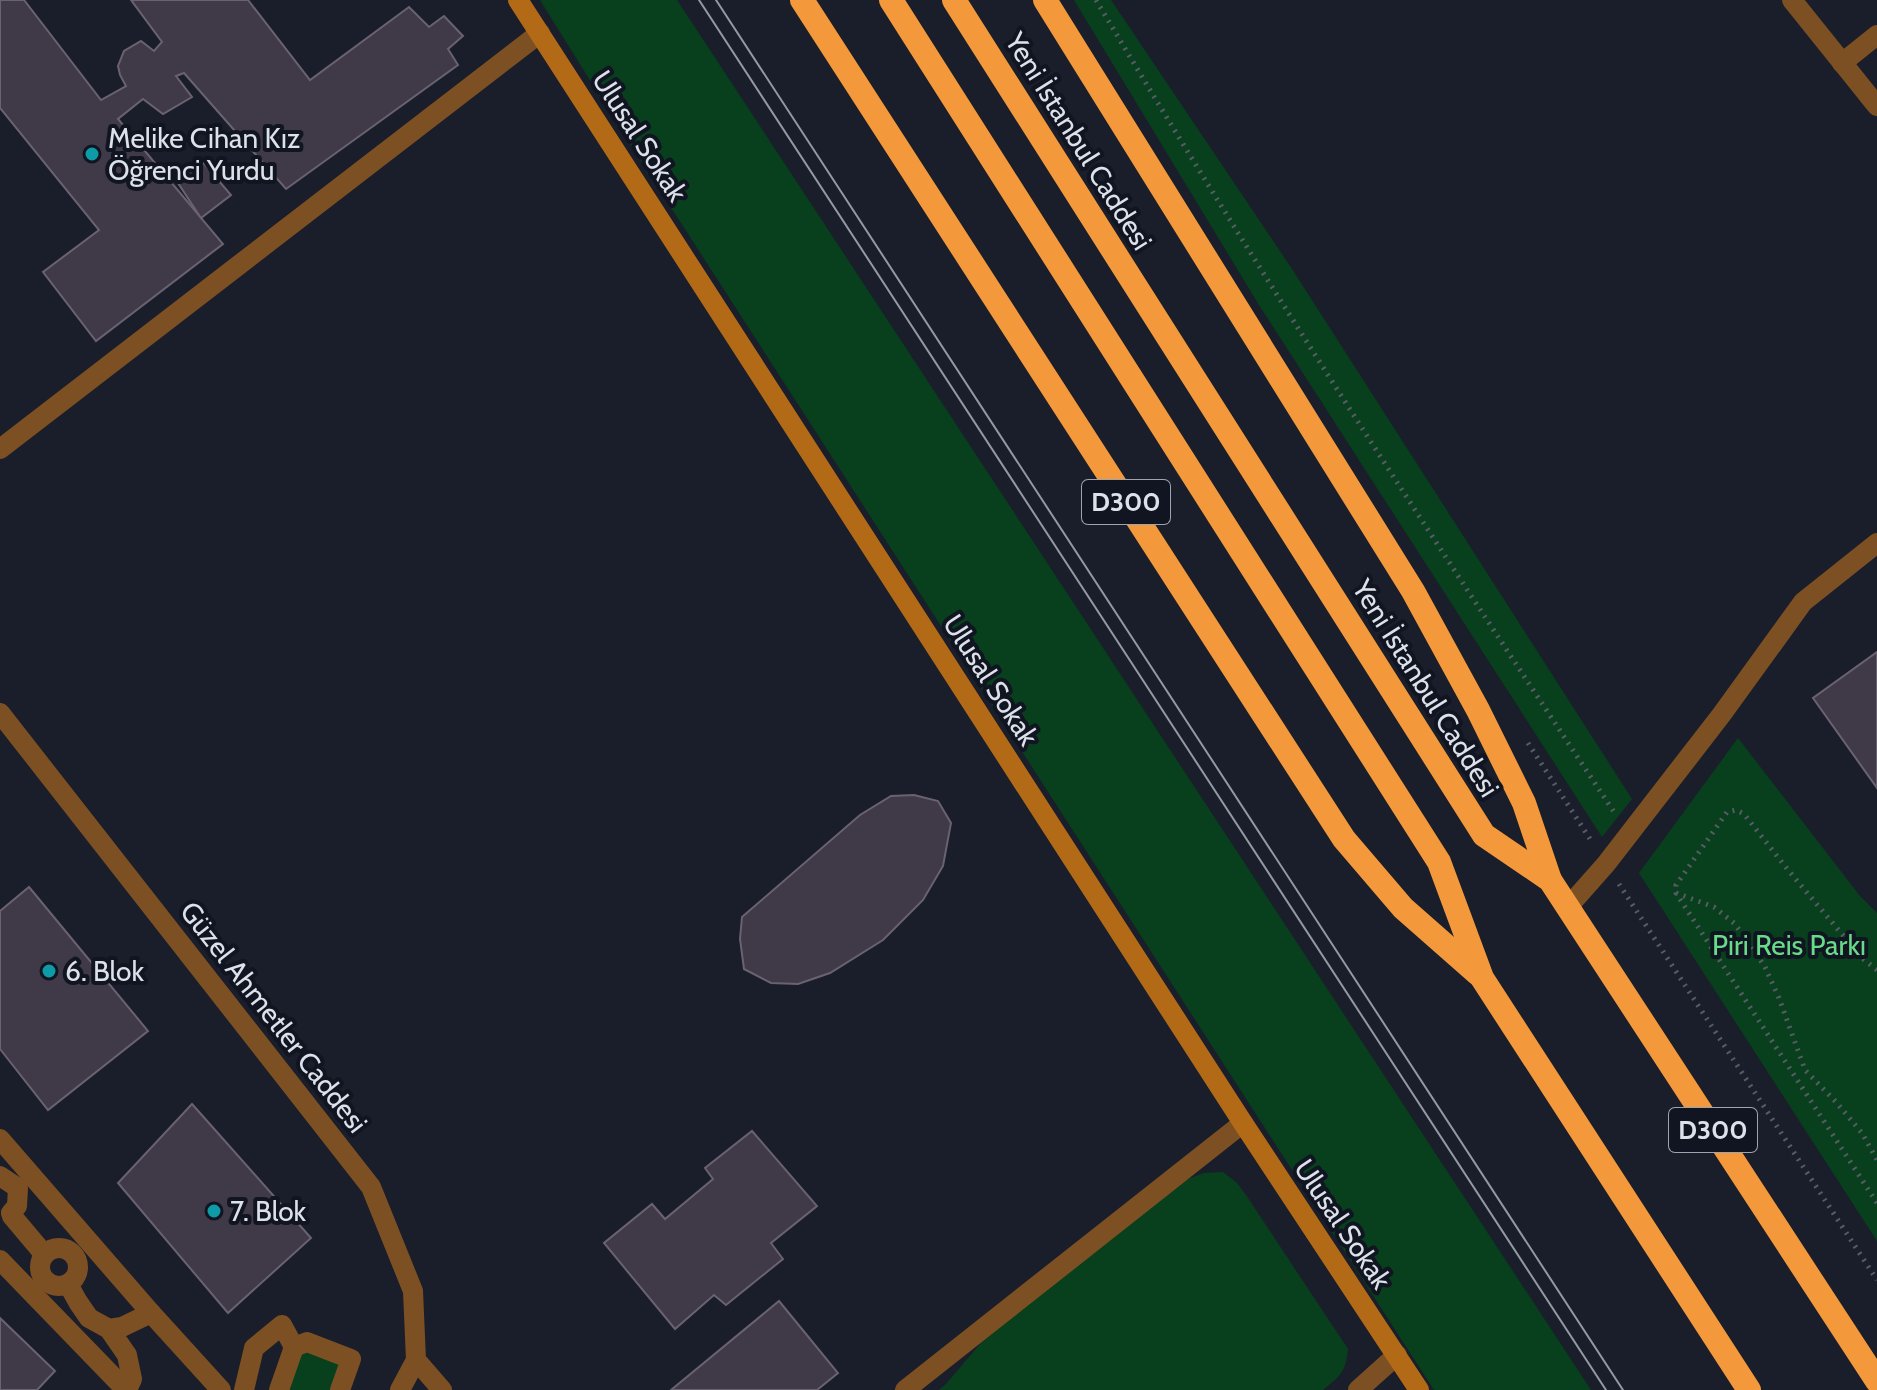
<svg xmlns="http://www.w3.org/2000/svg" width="1877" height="1390" font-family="Cabin,sans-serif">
<rect width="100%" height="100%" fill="#191e2a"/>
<g fill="#08401d">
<path d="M540 0H677L1591 1390H1434L621 130Z"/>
<path d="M1074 0H1111L1292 269 1632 799 1602 837 1259 305Z"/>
<path d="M1738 738 1860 896 1877 913V1241L1639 873Z"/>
<path d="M1223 1172 1237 1183 1246 1195 1348 1349C1346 1372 1340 1376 1323 1390H939L946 1384 980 1344 1101 1244 1185 1180 1204 1173Z"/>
<path d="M304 1348 347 1364 335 1390H284Z"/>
</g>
<g fill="#403947" stroke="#6a6271" stroke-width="2">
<path d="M0 0H24L101 100 126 86 120 75 118 66 124 51 141 41 154 51 162 42 131 0H248L310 80 409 7 429 27 444 16 463 36 448 49 458 65 286 189 184 73 176 76 192 97 163 114 143 99 118 119 223 244 96 341 43 272 99 230 0 108Z"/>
<path d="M201 160 231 195 201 218 176 180Z"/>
<path d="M1877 652V788L1813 698Z"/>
<path d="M914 795 938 801 951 823 943 866 923 900 883 940 830 973 798 984 771 983 744 969 740 939 742 917 860 815 891 796Z"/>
<path d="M29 887 148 1031 48 1110 0 1049V911Z"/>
<path d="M192 1104 311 1238 228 1313 118 1183Z"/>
<path d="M752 1131 817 1206 771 1243 783 1259 726 1305 714 1295 675 1329 604 1243 652 1204 665 1219 713 1179 705 1168Z"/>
<path d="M779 1301 838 1373 817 1390H671Z"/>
<path d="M0 1318 55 1371 37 1390H0Z"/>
</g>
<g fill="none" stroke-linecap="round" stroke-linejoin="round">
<g stroke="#575b66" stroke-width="5" stroke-dasharray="2 6" stroke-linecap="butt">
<path d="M1096 0C1260 276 1436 544 1614 812"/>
<path d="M1528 743 1592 842"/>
<path d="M1619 884 1877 1280"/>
<path d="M1676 893 1714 907 1734 923 1747 940 1765 967 1779 998 1805 1070 1836 1102 1862 1133 1877 1160"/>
<path d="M1877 970 1862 958 1788 870 1744 814 1736 810 1727 812 1676 885V893L1877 1203"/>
</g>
<g stroke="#7d5023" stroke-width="20">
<path d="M1792 0 1877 106"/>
<path d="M1842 63 1877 35"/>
<path d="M0 449 540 33"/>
<path d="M0 713 371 1187 413 1291 416 1360 400 1390"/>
<path d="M1568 907 1606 864 1722 714 1803 602 1877 543"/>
<path d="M0 1139 151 1313 221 1390"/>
<path d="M0 1176 18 1188 17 1206 11 1213 12 1216 44 1254"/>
<circle cx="59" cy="1267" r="19"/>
<path d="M0 1260 126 1390"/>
<path d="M68 1284 78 1302 89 1318 109 1329 127 1355 132 1379 127 1390"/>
<path d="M109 1329 122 1327 151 1313"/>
<path d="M294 1347 307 1342 351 1359 340 1390"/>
<path d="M416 1360 442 1390"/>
<path d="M244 1390 254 1348 282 1325 294 1347 279 1390"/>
<path d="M905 1390 1243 1123"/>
<path d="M1358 1390 1397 1355"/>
</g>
<path stroke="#b36a17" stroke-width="20" d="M518 0 1243 1123 1419 1390"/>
<g stroke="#f4993b" stroke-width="24">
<path d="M802 0 1344 839 1403 908 1478 974"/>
<path d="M891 0 1439 862 1482 978 1749 1390"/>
<path d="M954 0 1484 835 1550 880 1877 1381"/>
<path d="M1045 0 1413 591 1478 710 1524 803 1550 880"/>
</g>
<g stroke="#9498a2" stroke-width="2">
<path d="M699 0 1606 1390"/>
<path d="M716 0 1623 1390"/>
</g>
</g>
<g fill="#0f9aa8" stroke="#101521" stroke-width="3">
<circle cx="92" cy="154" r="8"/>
<circle cx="49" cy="971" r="8"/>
<circle cx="214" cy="1211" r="8"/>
</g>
<g text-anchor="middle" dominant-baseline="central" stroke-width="8" stroke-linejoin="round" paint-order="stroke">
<g fill="#101521" stroke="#a0a4ae" stroke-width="2">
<rect x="1082" y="480" width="88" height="44" rx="6"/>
<rect x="1669" y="1108" width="88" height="44" rx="6"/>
</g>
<g font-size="26" font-weight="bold" fill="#dde1ea">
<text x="1126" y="502">D300</text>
<text x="1713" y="1130">D300</text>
</g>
<g font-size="28" fill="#dde1ea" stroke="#101521">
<text transform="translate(640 136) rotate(57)">Ulusal Sokak</text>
<text transform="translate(1079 141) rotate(58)">Yeni İstanbul Caddesi</text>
<text transform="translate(991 680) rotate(57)">Ulusal Sokak</text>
<text transform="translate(1426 688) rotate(58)">Yeni İstanbul Caddesi</text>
<text transform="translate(274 1017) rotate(52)">Güzel Ahmetler Caddesi</text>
<text transform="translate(1343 1224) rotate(56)">Ulusal Sokak</text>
</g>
<g font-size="28" fill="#dde1ea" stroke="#101521" text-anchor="start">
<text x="108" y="138">Melike Cihan Kız<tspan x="108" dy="32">Öğrenci Yurdu</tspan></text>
<text x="65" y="971">6. Blok</text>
<text x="230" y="1211">7. Blok</text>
</g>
<g font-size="28" fill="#68db88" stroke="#101521">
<text x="1789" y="945">Piri Reis Parkı</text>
</g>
</g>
</svg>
